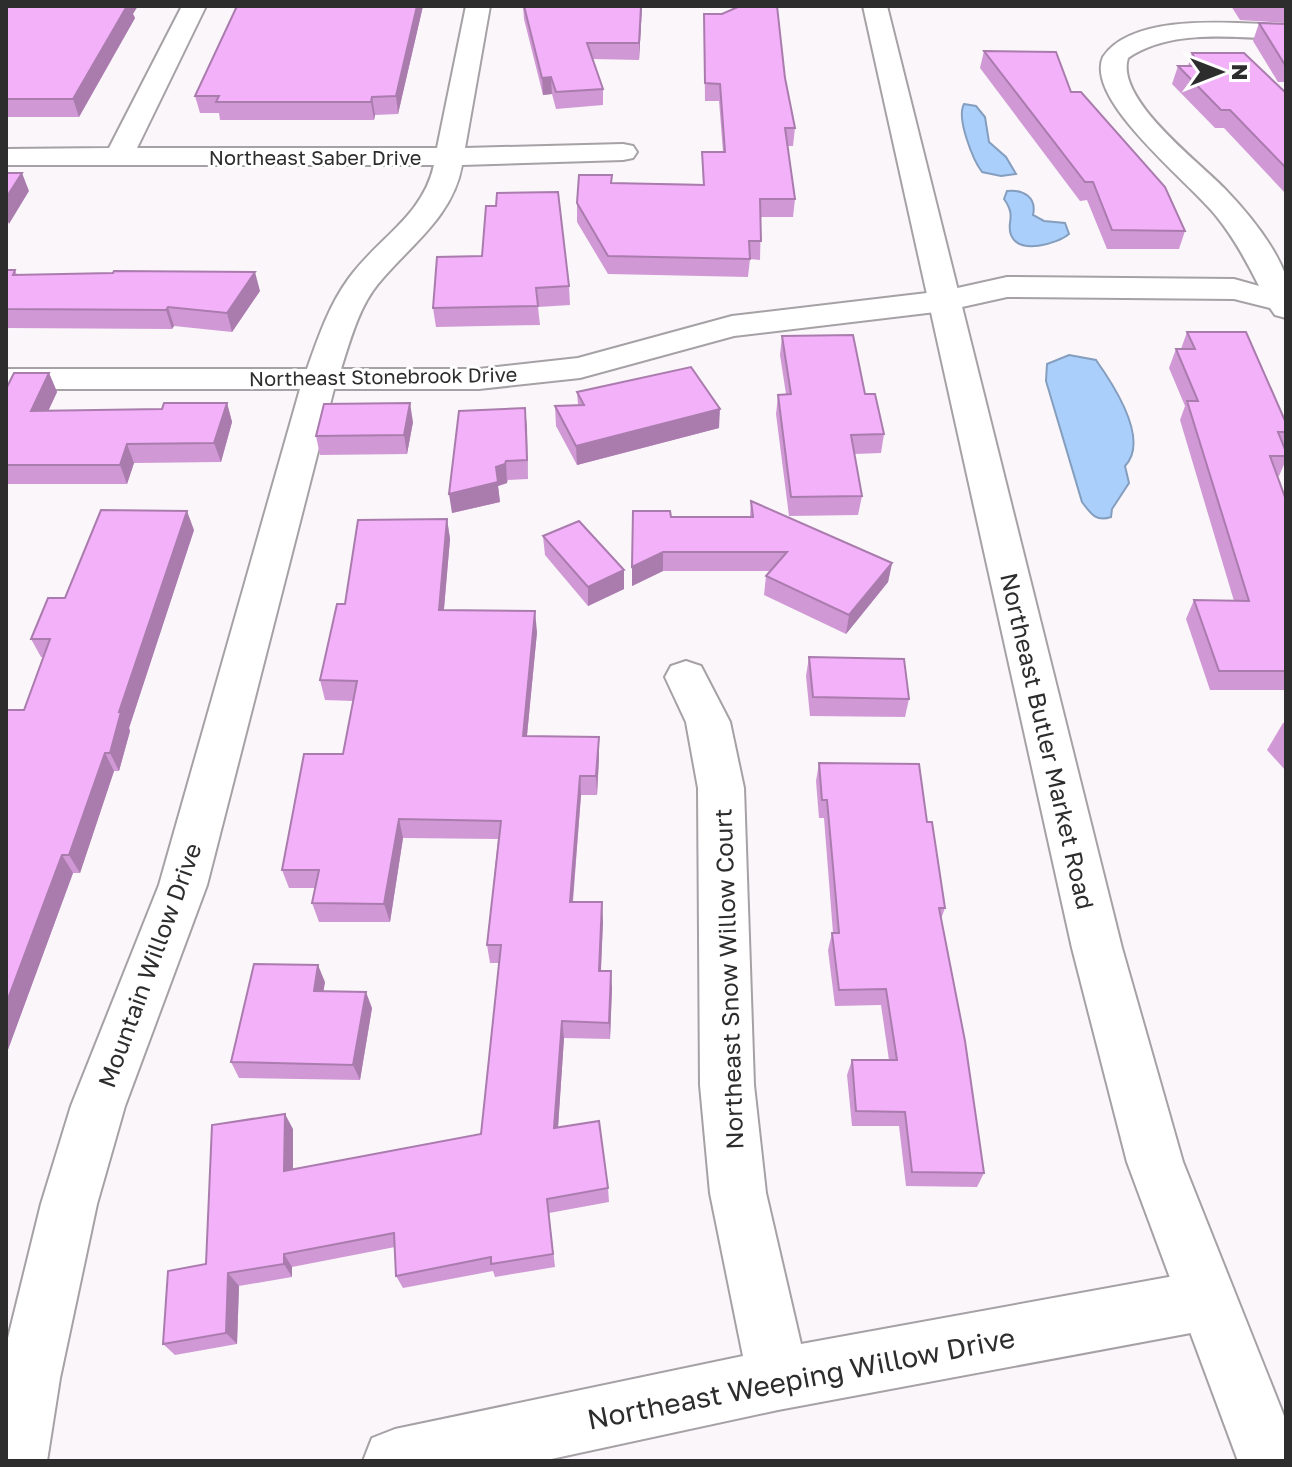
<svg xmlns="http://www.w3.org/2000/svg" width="1292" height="1467" font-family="'Golos Text',sans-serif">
<rect width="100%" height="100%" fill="#faf6fa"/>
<g fill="#aacffb" stroke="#859ebe" stroke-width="2">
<path d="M964 104 976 106 985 117 989 142 1006 157 1016 174 1001 176 982 172C973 160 956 118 964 104Z"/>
<path d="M1007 191C1023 189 1037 197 1033 215L1044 221 1065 223 1069 234C1057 244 1019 255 1011 235 1006 222 1017 217 1004 199Z"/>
<path d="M1069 355 1096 360C1113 384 1150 440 1125 466L1129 483 1112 509 1111 517C1096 522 1091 514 1082 502L1046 381 1047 364Z"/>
</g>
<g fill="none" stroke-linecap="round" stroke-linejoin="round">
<g stroke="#a5a1a5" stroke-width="4">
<g id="minor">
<path d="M182 6H206L137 148H437L466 6H490L465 148 623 144 633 146 637 152 633 158 623 160 462 165C453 217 410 245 378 284 359 307 350 341 341 369H479L578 358 732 316 944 291 1007 277 1234 279 1259 286C1247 262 1234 238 1217 217 1191 183 1084 101 1103 57 1134 11 1237 24 1286 25V39C1235 38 1172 28 1128 58 1115 99 1198 161 1224 188 1247 212 1273 243 1285 274 1289 286 1286 305 1286 318L1275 315 1270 308 1234 299 1007 297 944 311 734 336 580 378 479 389H334L207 885 125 1106 97 1204 60 1378 47 1461H6V1346L41 1204 71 1106 159 885 300 389H6V369H307C318 338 329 305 349 278 378 238 423 216 434 165H6V149L109 148Z"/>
<path d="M686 661 701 666 730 722 744 788 754 1085 766 1193 801 1344 1207 1270 1228 1279 1237 1300 1228 1321 1207 1330 778 1410 542 1461H363L372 1438 395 1429 743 1356 710 1193 700 1085 698 788 686 722 665 677 671 666Z"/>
</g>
</g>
<g stroke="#a5a1a5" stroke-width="4">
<path id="major" d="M863 6H887L1122 948 1183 1162 1286 1421V1461H1238L1127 1162 1072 948Z"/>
</g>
<use href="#minor" fill="#fff" fill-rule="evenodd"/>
<use href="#major" fill="#fff" fill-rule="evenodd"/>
</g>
<g fill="#d198d6">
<path d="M6 6 133 14 135 18 79 117H6Z"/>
<path d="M423 6 398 114 375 115 374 120H220L219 113H200L195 96Z"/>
<path d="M523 6H642L639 60 592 59 603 89V105L556 109 552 94 543 95 524 19Z"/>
<path d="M1231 6H1286V23L1240 20Z"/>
<path d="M704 14 785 78 795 128 793 146H788L795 199 793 217H761L760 260 750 259 748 277 608 274 577 222V203L612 183 703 184 702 152H723L719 101H705Z"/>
<path d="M1259 23 1286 24V82H1278L1253 41Z"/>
<path d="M984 51 1071 92 1185 231 1179 249H1107L1087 200 1080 201 980 68Z"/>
<path d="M1192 53 1286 93V194L1224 128H1215L1172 84 1178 66H1188Z"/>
<path d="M437 257 569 286 570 305 538 307 540 325 436 327 433 308Z"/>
<path d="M6 270H15L17 275 260 291 232 332 174 326 172 329 6 328Z"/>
<path d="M1187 332 1286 423V441L1284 446 1286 452V460L1279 476H1277L1286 500V690H1210L1186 619 1194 600 1234 601 1180 420 1185 406 1169 368 1176 349H1181Z"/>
<path d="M782 336 884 434 881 453 854 454 862 496 858 515 789 516 776 414 778 395 786 394 780 355Z"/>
<path d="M49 373 57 392 48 411 162 409 227 403 232 422 221 462 134 463 127 484H6V389Z"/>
<path d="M577 392 719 428 577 465 556 426 555 406 578 405Z"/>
<path d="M525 408 528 479 508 480 507 483 498 486 500 502 452 513Z"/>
<path d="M413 422 407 454 320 455 316 436Z"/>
<path d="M751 501 892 563 888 582 846 634 764 595 766 576 770 571H663L632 586 671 517H750Z"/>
<path d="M447 519 450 539 444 610 537 632 527 736 599 737V757L597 795H581L573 902 603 921 601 971 612 988 610 1039 564 1038 558 1127 608 1188 609 1202 549 1213 555 1267 495 1277 493 1271 403 1288 396 1276 395 1247 292 1267V1277L239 1286 237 1344 175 1355 163 1344 206 1264 293 1129V1169L481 1134 499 963H490L487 945 498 839 403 838 390 922H319L312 903 315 888H289L282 870 343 754 353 701 325 700 320 680 345 604Z"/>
<path d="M194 530 129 728 130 731 119 771H114L80 873H73L6 1055 43 657H41L31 639 65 598Z"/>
<path d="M543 536 624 570V589L588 606 545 555Z"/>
<path d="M809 657 909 699 905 717 810 716 806 676Z"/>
<path d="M1286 722V771L1267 750 1283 723Z"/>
<path d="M819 763 927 822 945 908 941 919 984 1173 977 1187 906 1186 899 1126H852L847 1075 852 1060H889L881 1005 835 1006 828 950 832 933H833L824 818H819L816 781Z"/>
<path d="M325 982 323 991 372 1008 360 1080 239 1078 231 1062Z"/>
</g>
<g fill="#aa7cae">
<path d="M127 6H138L133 14 135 18 79 117 73 99Z"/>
<path d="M417 6H423L398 114 396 96Z"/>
<path d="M641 6H642L639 60V43Z"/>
<path d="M551 77 552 94 543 95 542 78Z"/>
<path d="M372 97 375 115 374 120 371 102Z"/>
<path d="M22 173 29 191 9 224 6 217V198Z"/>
<path d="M255 272 260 291 232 332 227 313Z"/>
<path d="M168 307 174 326 172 329 166 310Z"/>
<path d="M49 373 57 392 39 431 31 411Z"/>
<path d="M227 403 232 422 221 462 214 443Z"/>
<path d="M410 403 413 422 407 454 404 435Z"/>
<path d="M525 408 527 427 528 479 527 460Z"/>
<path d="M720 409 719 428 577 465 576 446Z"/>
<path d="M127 444 134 463 127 484 120 465Z"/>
<path d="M506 461 507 483 498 486 500 502 452 513 449 494Z"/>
<path d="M187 511 194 530 129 728 130 731 119 771 110 753 119 712Z"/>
<path d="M447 519 450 539 442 630 439 610Z"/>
<path d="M663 552V571L632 586V567Z"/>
<path d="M892 563 888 582 846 634 849 615Z"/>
<path d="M624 570V589L588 606V587Z"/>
<path d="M535 611 537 632 525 755 523 736Z"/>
<path d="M599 737V757L597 795 596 776Z"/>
<path d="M105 753 114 771 80 873 69 855Z"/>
<path d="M580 776 581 795 571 920 570 902Z"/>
<path d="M399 819 403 838 390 922 384 904Z"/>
<path d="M62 855 73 873 6 1055V1004Z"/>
<path d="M602 902 603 921 600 988 599 971Z"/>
<path d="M318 965 325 982 321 1007 314 991Z"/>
<path d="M611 971 612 988 610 1039 609 1023Z"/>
<path d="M366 992 372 1008 360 1080 353 1065Z"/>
<path d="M562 1021 564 1038 557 1143 554 1128Z"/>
<path d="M285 1114 293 1129V1185L284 1171Z"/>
<path d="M284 1254 292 1267V1277L284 1264Z"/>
<path d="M228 1273 239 1286 237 1344 226 1333Z"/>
</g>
<g fill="#f3b1f9" stroke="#aa7cae" stroke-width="2">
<path d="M6 6H127L73 99H6Z"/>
<path d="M237 6H417L396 96 372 97 371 102H216L219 96H195Z"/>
<path d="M524 6H641L639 43H587L603 89 556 92 551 77 542 78Z"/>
<path d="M740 6H777L785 78 795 128H785L795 199H760L761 241H749L750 259 608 256 577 203 579 175H612L611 183 704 185 702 152H725L720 84 705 83 704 14H722Z"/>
<path d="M1259 23 1286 24V65H1285Z"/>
<path d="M984 51 1056 52 1071 92H1081L1165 187 1185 231 1112 230 1093 182H1085Z"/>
<path d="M1192 53H1244L1286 93V168L1230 110H1221L1178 66H1199Z"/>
<path d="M6 173H22L6 198Z"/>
<path d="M558 192 569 286 536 288 538 306 433 308 437 257 482 256 486 206H496L497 193Z"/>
<path d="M6 270H15L13 275 113 273 114 271 255 272 227 313 168 307 166 310 6 309Z"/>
<path d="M1187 332H1246L1286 423V432H1278L1286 452V456H1270L1286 500V671H1219L1194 600 1249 601 1187 401H1198L1176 349H1195Z"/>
<path d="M853 335 865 394H875L884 434 851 435 862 496 791 497 778 395 791 394 782 336Z"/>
<path d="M691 367 720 409 576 446 555 406 584 405 577 392Z"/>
<path d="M14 373H49L31 411 162 409 164 403H227L214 443 127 444 120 465H6V389Z"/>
<path d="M410 403 404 435 316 436 324 404Z"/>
<path d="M525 408 527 460 506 461 505 464 496 467 498 482 449 494 459 411Z"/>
<path d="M751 501 892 563 849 615 766 576 787 552H663L632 567 633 511H670L671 517H753Z"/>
<path d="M101 510 187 511 119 712H121L110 753H105L69 855H62L6 1004V710H24L50 639H31L48 598H65Z"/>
<path d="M447 519 439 610 535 611 523 736 599 737 596 776H580L570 902H602L599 971H611L609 1023 562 1021 554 1128 599 1121 608 1188 547 1199 553 1254 491 1264V1257L396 1276 394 1233 284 1254V1264L228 1273 226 1333 163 1344 168 1271 206 1264 212 1125 285 1114 284 1171 481 1134 501 945H487L501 821 399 819 384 904 312 903 319 870H282L304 754H343L357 681 320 680 337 604H345L358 520Z"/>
<path d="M579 521 624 570 588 587 543 536Z"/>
<path d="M809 657 904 659 909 699 813 697Z"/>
<path d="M819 763 919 764 927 822H932L945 908H939L965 1041 984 1173 912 1172 905 1112 856 1111 852 1060H897L886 989 839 990 832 933H839L827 800H822Z"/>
<path d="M254 964 318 965 314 991 366 992 353 1065 231 1062Z"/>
</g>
<g text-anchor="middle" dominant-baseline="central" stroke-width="6" stroke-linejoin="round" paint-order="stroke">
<g font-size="20" fill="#2e2d2e" stroke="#fff">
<text x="315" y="157">Northeast Saber Drive</text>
<text transform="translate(383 376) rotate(-1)">Northeast Stonebrook Drive</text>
</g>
<g font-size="24" fill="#2e2d2e" stroke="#fff">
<text transform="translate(1048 741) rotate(77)">Northeast Butler Market Road</text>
<text transform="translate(149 965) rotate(-70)">Mountain Willow Drive</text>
<text transform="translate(728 979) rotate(-92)">Northeast Snow Willow Court</text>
</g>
<g font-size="28" fill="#2e2d2e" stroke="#fff">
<text transform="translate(801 1378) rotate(-11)">Northeast Weeping Willow Drive</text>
</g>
</g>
<rect width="1292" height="1467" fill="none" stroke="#2e2d2e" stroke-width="16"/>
<g transform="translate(1220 72) rotate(90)" stroke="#ffffff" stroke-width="6" paint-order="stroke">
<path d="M0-6L14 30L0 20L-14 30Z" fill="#2e2d2e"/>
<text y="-12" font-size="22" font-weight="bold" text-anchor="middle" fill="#2e2d2e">N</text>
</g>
</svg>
